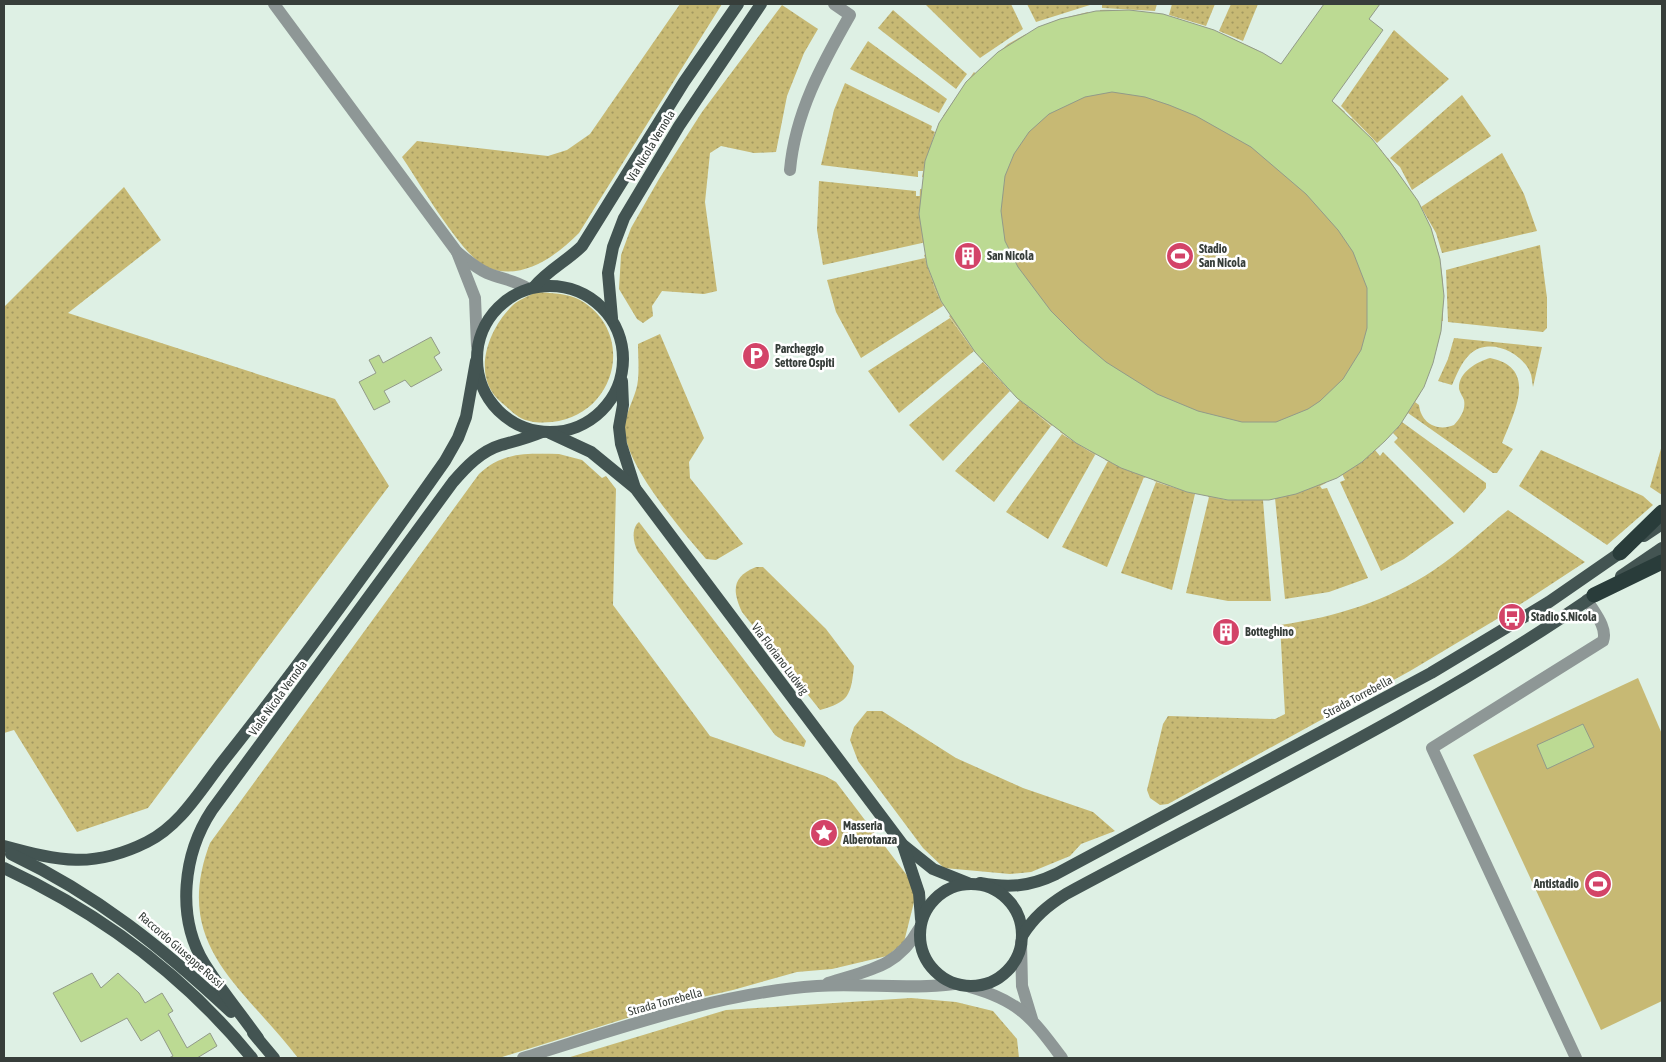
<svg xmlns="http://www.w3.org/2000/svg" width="1666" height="1062" font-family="'Asap Condensed',sans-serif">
<defs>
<pattern id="grass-dots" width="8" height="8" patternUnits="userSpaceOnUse" patternTransform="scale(1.25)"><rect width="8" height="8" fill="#c7b974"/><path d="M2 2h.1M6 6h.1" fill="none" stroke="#a29860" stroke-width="1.8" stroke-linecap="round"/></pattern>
</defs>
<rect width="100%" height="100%" fill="#def0e4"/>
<g fill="url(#grass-dots)">
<path d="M680 4H722L579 233C556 256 523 281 488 268 463 258 419 182 402 157L417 141 548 156 567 150 590 134Z"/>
<path d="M925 4H1011L1023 29 980 58Z"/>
<path d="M1027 4H1089L1090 5 1036 22Z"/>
<path d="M1102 4H1157L1155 11 1102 8Z"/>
<path d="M1172 4H1215L1206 26 1169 15Z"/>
<path d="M1231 4H1258L1243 41 1219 31Z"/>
<path d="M782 5 818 29 804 53 787 96 776 152 754 153 721 146 710 153 705 202 717 291 704 294 662 291 652 306 653 316 643 323 637 319 619 289 621 255 631 228 659 179 702 112Z"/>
<path d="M893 10 967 74 956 89 878 28Z"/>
<path d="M1394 30 1449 79 1377 143 1341 106Z"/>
<path d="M868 41 947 99 939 113 850 69Z"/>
<path d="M845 83 932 126 931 130 935 132 923 171H918V177L821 165 834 110Z"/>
<path d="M1462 95 1491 136 1412 190 1400 167 1390 158Z"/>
<path d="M1502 153 1524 194 1537 231 1442 253 1436 233 1421 207Z"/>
<path d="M819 181 916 191V196H920L922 243 823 265 817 230Z"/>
<path d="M124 187 161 240 68 313 335 399 389 486 148 808 77 832 14 730 4 733V307Z"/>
<path d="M1540 245 1547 298V328L1543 332 1448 322 1446 270Z"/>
<path d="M925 258 935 289 943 306 861 358 836 312 827 280Z"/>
<path d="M536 292C550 293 568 293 580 300 637 333 616 415 552 422 541 423 529 423 519 417 513 413 507 407 502 403 470 377 488 329 513 305 518 300 529 296 536 292Z"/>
<path d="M950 318 974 351 899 413 868 371Z"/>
<path d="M660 334 704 438 689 462 690 478 743 544 716 560 706 559C683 532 625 465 625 430 624 416 632 404 636 390 640 377 638 358 638 344Z"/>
<path d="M1454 338 1542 347 1533 387C1532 382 1532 376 1530 372 1521 351 1488 337 1470 354 1461 363 1457 374 1452 385L1438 381 1448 359Z"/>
<path d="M1490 358C1539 368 1514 412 1502 443L1513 449 1497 473H1493L1408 413 1415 402 1419 405C1421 423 1437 432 1454 425 1460 418 1466 410 1464 400 1463 397 1460 393 1459 389 1458 372 1477 362 1490 358Z"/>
<path d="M983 362 1010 391 943 461 909 425Z"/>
<path d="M1020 400 1051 426 994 502 955 471Z"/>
<path d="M1402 422 1486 483V488L1464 513 1394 442 1398 438 1393 433Z"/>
<path d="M1062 434 1095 455 1048 539 1006 512Z"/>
<path d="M1662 445V495L1650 487Z"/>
<path d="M1375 450 1380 456 1383 452 1454 523 1404 559 1381 571 1340 482 1345 480 1342 474Z"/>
<path d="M1541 450 1643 496 1653 505 1607 545 1519 486Z"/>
<path d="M559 454 582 460 602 478 606 476 616 489 613 605 710 736 825 776 836 782 909 878 915 898 904 942 887 956 832 969 797 972 733 990 672 1004 499 1058H298C243 986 171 946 210 843L479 474C503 451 528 454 559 454Z"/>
<path d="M1108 461 1144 477 1107 567 1062 547Z"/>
<path d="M1156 482 1195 494 1172 590 1121 573Z"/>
<path d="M1320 486 1322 489 1327 488 1368 578 1329 592 1285 599 1275 498Z"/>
<path d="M1209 497 1228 500H1263L1271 601H1228L1186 593Z"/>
<path d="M1508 510 1585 562 1507 613 1410 671 1168 804 1160 805 1150 798 1147 790 1163 724 1168 716 1275 719 1285 714 1280 625C1336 617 1387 601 1434 570 1460 553 1483 530 1508 510Z"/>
<path d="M639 522 806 741 804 747 784 741 775 735 638 552C633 543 631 528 639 522Z"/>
<path d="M756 567H763L826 629 854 666C851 695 849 702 820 710L742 612C732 590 732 577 756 567Z"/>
<path d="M867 711H882L956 758 1023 788 1093 812 1115 831 1081 844 1070 856 1031 872 1010 874 944 868 923 848 858 761 850 740 854 727Z"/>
<path d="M911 998 956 1002 993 1011 1017 1039 1019 1058H567L726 1010Z"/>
</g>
<g fill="#c7b974">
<path d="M1100 10C1157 8 1207 26 1257 50L1255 55 1263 60 1266 55 1323 93 1345 112 1342 116 1348 122 1352 118 1382 151 1378 155 1388 158 1419 204 1431 228 1439 255 1433 257 1435 268 1441 267 1443 282V321H1436L1435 332H1441L1425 384 1418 382 1414 391 1420 394 1409 412 1388 438 1384 434 1376 441 1380 446C1363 460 1347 477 1324 478L1326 483C1291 501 1247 504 1208 497V491L1199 490 1197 494 1154 481 1155 476 1148 473 1145 478 1105 460 1107 455 1099 451 1095 455 1060 432 1062 427 1054 422 1052 426 1018 399 1021 395 1014 388 1011 392 981 359 984 355 979 349 975 352 949 316 954 312 948 303 943 306 935 289 924 255 930 253 928 242 922 243 919 214 920 189 927 190 929 179 922 177 925 161 938 126 944 129 949 119 943 116 974 72 980 78 988 70 984 65 1008 44 1026 34 1029 40 1039 35 1037 28 1060 19 1088 12 1090 19 1100 18Z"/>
<path d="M1638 678 1662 734V1001L1601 1030 1473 755Z"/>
</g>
<g fill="#bcda93" stroke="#929a89" fill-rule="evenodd">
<path d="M1324 4H1380L1369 19 1383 30 1332 101 1372 139 1391 163 1418 201 1431 228 1440 259 1444 296 1441 331 1433 363 1424 387 1400 425 1385 441 1362 462 1337 478 1296 494 1269 500H1228L1187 492 1121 468 1076 443 1017 398 975 352 941 301 927 265 919 214 925 161 939 123 966 82 998 52 1038 27 1060 19 1096 11 1129 10 1163 14 1214 30 1263 53 1281 64ZM1112 92 1145 97 1169 105 1196 116 1251 147 1306 194 1338 230 1353 252 1367 288V328L1361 350 1343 379 1320 401 1308 409 1276 422H1242L1198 411 1157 394 1106 362 1079 339 1051 311 1018 267 1005 241 1001 211 1005 176 1014 154 1029 132 1049 114 1085 97Z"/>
<path d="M431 337 440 353 434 357 442 370 411 387 405 380 384 391 390 402 374 410 359 382 376 373 369 360 379 355 383 363Z"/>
<path d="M1583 724 1594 747 1547 769 1537 745Z"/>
<path d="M92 973 101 988 118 973 139 993 145 1003 162 993 173 1011 168 1014 187 1048 210 1033 217 1046 197 1058H169L173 1056 159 1030 141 1041 127 1018 81 1042 53 993Z"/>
</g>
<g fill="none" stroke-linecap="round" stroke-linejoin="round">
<g stroke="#8e9796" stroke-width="12">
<path d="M274 4 457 252C467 260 476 268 487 273 501 279 514 280 527 288"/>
<path d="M790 170C795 113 822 64 850 15L834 4"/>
<path d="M457 252 475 298 477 346"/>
<path d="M1021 942 1022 986 1032 1019"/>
<path d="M828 983C868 970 897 968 919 929"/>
<path d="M970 987C1020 1001 1032 1018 1062 1058"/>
<path d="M523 1058C618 1029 717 993 817 986 863 983 909 990 954 984"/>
<path d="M1576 1058 1432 748 1603 641C1608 628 1594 612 1587 600"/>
</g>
<g stroke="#435452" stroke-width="12">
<circle cx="550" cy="359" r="73"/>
<path d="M534 287C548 270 567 261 582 246L684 82 738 4"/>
<path d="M612 318 608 273 613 247 624 218 679 126 761 4"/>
<path d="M622 381 623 405 619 427 621 444 635 488"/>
<path d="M550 433 591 452 635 488 903 845 933 869 968 883"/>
<path d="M1644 536 1662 524"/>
<path d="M1621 576 1662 548"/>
<path d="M903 845 919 893 921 919"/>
<path d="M4 846C59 861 93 869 147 842 181 825 201 789 224 760 301 663 374 562 445 461L458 438 466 417 476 361"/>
<path d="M11 854C97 895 163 948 231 1012"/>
<path d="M4 868C100 913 185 976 252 1058"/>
<path d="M980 883C1008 888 1029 887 1056 874L1431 673 1549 602 1627 548"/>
<circle cx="971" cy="935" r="51"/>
<path d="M1022 936C1034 917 1047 906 1066 894 1246 797 1433 708 1601 591"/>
<path d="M253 1033 274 1058"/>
<path d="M258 1038C240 1013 220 989 204 963 176 916 183 854 212 810L453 482C466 467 481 451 501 445 516 441 528 438 542 432"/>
</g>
<g stroke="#293c3a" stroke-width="15">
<path d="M1620 553 1662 512"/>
<path d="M1594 595 1662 562"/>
</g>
</g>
<defs>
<g id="building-disc" transform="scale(1.4375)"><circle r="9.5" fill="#d34368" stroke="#fff"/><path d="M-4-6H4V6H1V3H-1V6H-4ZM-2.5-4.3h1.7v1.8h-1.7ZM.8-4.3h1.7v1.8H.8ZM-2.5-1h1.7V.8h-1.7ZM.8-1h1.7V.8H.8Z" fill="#fff"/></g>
<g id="stadium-disc" transform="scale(1.4375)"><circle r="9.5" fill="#d34368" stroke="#fff"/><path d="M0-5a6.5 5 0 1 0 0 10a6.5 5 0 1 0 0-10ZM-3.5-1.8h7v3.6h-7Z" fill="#fff"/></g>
<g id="parking-disc" transform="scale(1.4375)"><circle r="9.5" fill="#d34368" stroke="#fff"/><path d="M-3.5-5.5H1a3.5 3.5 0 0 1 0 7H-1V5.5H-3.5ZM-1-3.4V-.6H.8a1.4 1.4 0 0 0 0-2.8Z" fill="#fff"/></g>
<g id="bus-disc" transform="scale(1.4375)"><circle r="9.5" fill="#d34368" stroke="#fff"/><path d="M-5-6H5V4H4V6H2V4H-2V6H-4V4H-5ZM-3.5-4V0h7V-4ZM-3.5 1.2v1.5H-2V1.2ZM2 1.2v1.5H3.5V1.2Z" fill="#fff"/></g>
<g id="sight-disc" transform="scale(1.4375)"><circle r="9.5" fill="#d34368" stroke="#fff"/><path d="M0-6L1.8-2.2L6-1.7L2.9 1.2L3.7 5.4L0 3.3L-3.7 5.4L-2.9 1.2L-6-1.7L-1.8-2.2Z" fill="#fff"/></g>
</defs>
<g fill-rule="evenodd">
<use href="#building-disc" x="968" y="256"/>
<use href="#stadium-disc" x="1180" y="256"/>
<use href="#parking-disc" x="756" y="356"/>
<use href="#bus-disc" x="1512" y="617"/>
<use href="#building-disc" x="1226" y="632"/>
<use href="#sight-disc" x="824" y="833"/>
<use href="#stadium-disc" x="1598" y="884"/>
</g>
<g text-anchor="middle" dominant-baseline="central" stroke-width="5" stroke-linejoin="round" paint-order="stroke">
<g font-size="12" fill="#373e3a" stroke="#fff">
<text transform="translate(651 146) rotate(-59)">Via Nicola Vernola</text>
<text transform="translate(780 659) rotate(53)">Via Floriano Ludwig</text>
<text transform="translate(1358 697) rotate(-28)">Strada Torrebella</text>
<text transform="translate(278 698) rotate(-54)">Viale Nicola Vernola</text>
<text transform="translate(181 950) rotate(41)">Raccordo Giuseppe Rossi</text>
<text transform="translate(665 1002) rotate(-15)">Strada Torrebella</text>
</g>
<g font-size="12" font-weight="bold" fill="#373e3a" stroke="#fff" text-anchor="start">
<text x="1199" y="249">Stadio<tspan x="1199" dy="14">San Nicola</tspan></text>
<text x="987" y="256">San Nicola</text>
<text x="775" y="349">Parcheggio<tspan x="775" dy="14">Settore Ospiti</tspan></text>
<text x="1531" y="617">Stadio S.Nicola</text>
<text x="1245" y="632">Botteghino</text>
<text x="843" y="826">Masseria<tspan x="843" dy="14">Alberotanza</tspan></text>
<text x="1579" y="884" text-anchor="end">Antistadio</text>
</g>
</g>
<rect width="1666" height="1062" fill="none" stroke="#373e3a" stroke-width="10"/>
</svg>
